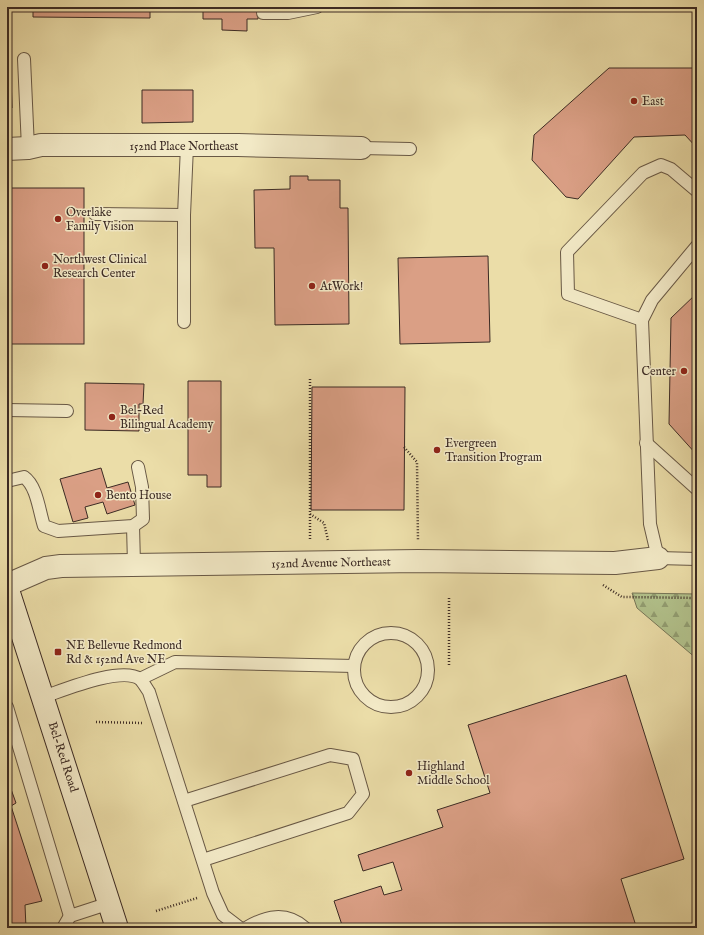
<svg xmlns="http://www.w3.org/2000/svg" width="704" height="935" font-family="'IM FELL English',serif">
<defs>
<pattern id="forest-firs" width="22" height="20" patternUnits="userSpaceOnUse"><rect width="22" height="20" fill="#b2c28c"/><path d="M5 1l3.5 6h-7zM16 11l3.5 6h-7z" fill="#929e72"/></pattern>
</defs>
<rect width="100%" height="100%" fill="#ebdda8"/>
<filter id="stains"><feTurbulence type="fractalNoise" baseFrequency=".005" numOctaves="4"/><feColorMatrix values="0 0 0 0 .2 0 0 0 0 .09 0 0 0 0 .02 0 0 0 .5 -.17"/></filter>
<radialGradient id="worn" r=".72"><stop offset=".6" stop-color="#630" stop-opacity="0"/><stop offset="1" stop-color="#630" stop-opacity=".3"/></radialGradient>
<path fill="url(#forest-firs)" stroke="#777658" d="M632 593 697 594V659L637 608Z"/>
<g fill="#da9f85" stroke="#3c2b24">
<path d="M33 7H150V18L33 17Z"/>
<path d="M203 7H258V19H247V31L222 30V19H203Z"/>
<path d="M609 68H697V148L685 135 634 137 578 199 566 197 532 160 534 135Z"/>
<path d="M7 75H11L12 108H7Z"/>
<path d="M142 90H193V122L142 123Z"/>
<path d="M290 176H308V180H340V208H348L349 324 275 325 274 248H255L254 190 290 189Z"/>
<rect x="7" y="188" width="77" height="156"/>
<path d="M488 256 490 342 400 344 398 258Z"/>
<path d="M697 293V455L669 424 671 318Z"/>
<path d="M188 381H221V487H207V475H188Z"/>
<path d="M85 383 144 384 143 404H139V431L85 430Z"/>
<path d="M312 387H405L404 510H311Z"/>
<path d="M101 468 107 488 128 482 135 505 107 514 103 502 85 507 88 518 73 522 60 479Z"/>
<path d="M626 675 684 859 621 879 636 926 630 928H343L334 901 381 886 384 895 402 890 393 862 363 871 358 855 443 827 437 810 490 793 468 725Z"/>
<path d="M7 778 16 803 11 806 42 901 25 905 26 928H7Z"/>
</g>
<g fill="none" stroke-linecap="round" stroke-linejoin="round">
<g stroke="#685845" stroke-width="14">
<g id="lane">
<path d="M263 13H288L317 7"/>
<path d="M24 59 28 148"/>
<path d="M361 148 410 149"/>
<path d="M95 214 184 215"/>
<path d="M697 246 652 300 642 320 650 524 658 558 697 559"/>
<path d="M642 320 568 294 567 252 643 173 661 165 671 169 697 191"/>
<path d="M184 322V215L187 146"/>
<path d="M7 410 67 411"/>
<path d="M646 443 697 489"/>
<path d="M7 481 24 477C37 486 39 511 44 526L58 531 133 526 143 519 142 487 138 467"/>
<path d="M133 526 134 564"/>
<circle cx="391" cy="670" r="37"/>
<path d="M140 679 175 662 354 666"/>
<path d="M43 697C64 690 121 666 140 679 143 682 147 689 149 692L213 893 223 915 240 928"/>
<path d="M7 707 70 916"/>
<path d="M184 801 330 755 353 759 363 794 348 813 203 860"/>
<path d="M63 928 70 916 110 903"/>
<path d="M246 928C266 916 286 911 305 928"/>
</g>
</g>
<g stroke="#685845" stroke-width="24">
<g id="street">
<path d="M7 149 28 148 41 145H238L361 148"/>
<path d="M7 585 46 568 61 566 418 561 615 563 658 558"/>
</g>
</g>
<g stroke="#3c2b24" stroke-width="24">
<path id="secondary" d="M7 587 117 928"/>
</g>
<g stroke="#3c2b24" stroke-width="2.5" stroke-dasharray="1 2" stroke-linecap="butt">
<path d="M310 379V540"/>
<path d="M404 447 417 462 418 541"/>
<path d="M310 514 324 523 328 540"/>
<path d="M603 585 622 597 697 598"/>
<path d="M449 598V667"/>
<path d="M96 722 142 723"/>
<path d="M156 911 197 898"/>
</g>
<use href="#lane" stroke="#f2e9c6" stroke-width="12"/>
<use href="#street" stroke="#f2e9c6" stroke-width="22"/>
<use href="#secondary" stroke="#f2e9c6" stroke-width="22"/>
</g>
<g fill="#8f2418" stroke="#f2e9c6" stroke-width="1.5">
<circle cx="634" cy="101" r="4"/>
<circle cx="58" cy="219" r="4"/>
<circle cx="45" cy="266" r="4"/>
<circle cx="312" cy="286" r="4"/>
<circle cx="684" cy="371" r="4"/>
<circle cx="112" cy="417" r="4"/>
<circle cx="437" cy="450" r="4"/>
<circle cx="98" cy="495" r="4"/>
<rect x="54" y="648" width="8" height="8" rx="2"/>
<circle cx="409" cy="773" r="4"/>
</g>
<g text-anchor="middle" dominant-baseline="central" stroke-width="3" stroke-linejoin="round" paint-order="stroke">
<g font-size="12" fill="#3c2b24" stroke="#f2e9c6" text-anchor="start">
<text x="642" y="101">East</text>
<text x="66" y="212">Overlake<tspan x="66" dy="14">Family Vision</tspan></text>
<text x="53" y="259">Northwest Clinical<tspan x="53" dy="14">Research Center</tspan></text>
<text x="320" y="286">AtWork!</text>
<text x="676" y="371" text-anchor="end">Center</text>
<text x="120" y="410">Bel-Red<tspan x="120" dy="14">Bilingual Academy</tspan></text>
<text x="445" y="443">Evergreen<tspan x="445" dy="14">Transition Program</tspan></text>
<text x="106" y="495">Bento House</text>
<text x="66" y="645">NE Bellevue Redmond<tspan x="66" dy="14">Rd &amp; 152nd Ave NE</tspan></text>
<text x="417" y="766">Highland<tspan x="417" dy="14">Middle School</tspan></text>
</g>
<g font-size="12" fill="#3c2b24" stroke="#f2e9c6">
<text x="184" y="146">152nd Place Northeast</text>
<text transform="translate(331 563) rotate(-1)">152nd Avenue Northeast</text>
<text transform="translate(63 757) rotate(72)">Bel-Red Road</text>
</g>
</g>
<rect width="704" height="935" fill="none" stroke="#ebdda8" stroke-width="24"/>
<rect x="8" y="8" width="688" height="919" fill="none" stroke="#3c2b24" stroke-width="2"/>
<rect x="12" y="12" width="680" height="911" fill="none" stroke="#3c2b24"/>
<rect width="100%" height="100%" filter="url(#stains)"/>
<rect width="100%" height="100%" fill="url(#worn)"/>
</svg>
